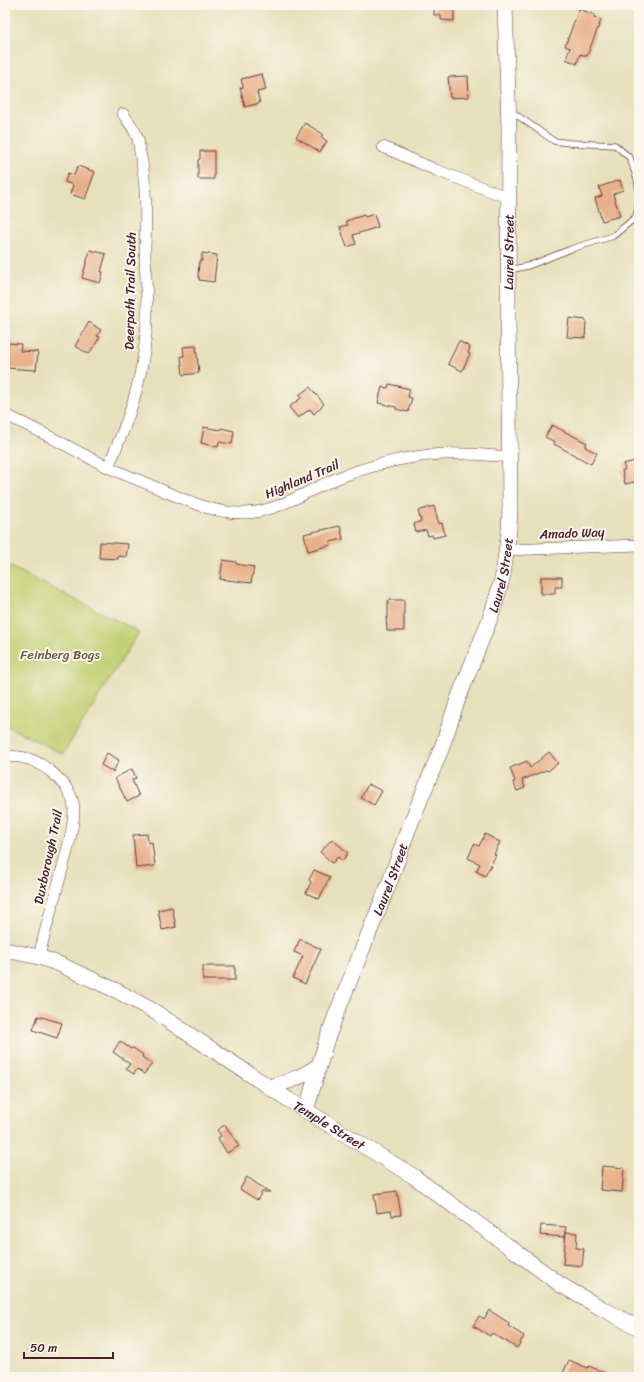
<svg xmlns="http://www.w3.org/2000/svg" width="644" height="1382" font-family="Sriracha,sans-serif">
<rect width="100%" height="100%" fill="#fbf7ec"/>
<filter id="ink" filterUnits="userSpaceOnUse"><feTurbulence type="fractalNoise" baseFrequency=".025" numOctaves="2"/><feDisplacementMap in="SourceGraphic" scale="8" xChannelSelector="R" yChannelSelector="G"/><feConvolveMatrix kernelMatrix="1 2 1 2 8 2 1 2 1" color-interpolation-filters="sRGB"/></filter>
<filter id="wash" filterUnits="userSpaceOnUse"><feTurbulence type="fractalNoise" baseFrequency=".012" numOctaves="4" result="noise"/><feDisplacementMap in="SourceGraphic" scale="16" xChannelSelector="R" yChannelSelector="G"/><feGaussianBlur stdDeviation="0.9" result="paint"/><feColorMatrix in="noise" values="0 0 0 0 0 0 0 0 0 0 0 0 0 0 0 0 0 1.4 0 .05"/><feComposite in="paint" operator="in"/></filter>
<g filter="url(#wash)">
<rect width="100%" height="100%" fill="#e7e0bc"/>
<path fill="#c1cf71" stroke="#86774e" d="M5 564 139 632 63 754 5 725Z"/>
<g id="blocks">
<g fill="#e8b08a">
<path d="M434 5H454V21L441 20V15H434Z"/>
<path d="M579 9 595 15 594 17 601 20 587 56 580 54 577 64 566 59 570 48 565 46Z"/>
<path d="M262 74 266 90 257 92 260 103 245 107 240 88 243 87 241 79Z"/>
<path d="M468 76 469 97 450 98 448 77Z"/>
<path d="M305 123 323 134 321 137 327 141 320 152 296 137Z"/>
<path d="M200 151H214V179H198V160L200 159Z"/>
<path d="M78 166 95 172 85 199 70 194 73 185 65 182 68 173 74 175Z"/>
<path d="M620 180 623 190 613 194 620 216 602 221 595 198 602 196 599 187Z"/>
<path d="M374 214 378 227 353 235 356 244 347 247 340 227 348 225 346 221 364 215 365 217Z"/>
<path d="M90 250 106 254 101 272H103L100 283 82 278Z"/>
<path d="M202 253 217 255 214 282 199 280V277H198L199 261H202Z"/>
<path d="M569 318 586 320 585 338 567 337Z"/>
<path d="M89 322 101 330 97 336 100 337 89 354 75 346Z"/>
<path d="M459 341 470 347 468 353 470 354 462 371 448 364Z"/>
<path d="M7 343 21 344 20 351 38 352 36 370 5 368Z"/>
<path d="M196 346 199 373 183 375 181 356H184L183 347Z"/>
<path d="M389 384 410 389 408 397 412 398 408 412 396 409V407L378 403 382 387 388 388Z"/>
<path d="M310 387 324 404 314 414 310 409 298 418 289 407 301 398 299 395Z"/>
<path d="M552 425 587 443 585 447 597 453 591 464 554 444 555 442 545 437Z"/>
<path d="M204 427 220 430 221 428 234 431 232 444 219 442 218 447 201 443Z"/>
<path d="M635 461 637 467 639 466V481L625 484 622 470H625L623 464Z"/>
<path d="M434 506 439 524 442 523 445 535 433 538 432 535 428 536 426 530 416 532 414 524 421 521 418 511Z"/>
<path d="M340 526 343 539 330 542 331 545 308 551 304 534Z"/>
<path d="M100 542 128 544 126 557 118 556V559L99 558Z"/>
<path d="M223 560 236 562V564L254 567 251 583 220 579Z"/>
<path d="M541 577H562V587H555V594H541Z"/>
<path d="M388 600H404V631H387L386 618H388Z"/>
<path d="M549 752 558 763 548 771 546 770 522 780 525 788 517 791 513 782 515 781 510 768 527 761 530 768Z"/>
<path d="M107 753 119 760 113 772 101 765Z"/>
<path d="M132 769 136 778 132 780 139 796 127 802 115 778Z"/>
<path d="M368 784 382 791 374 805 361 798Z"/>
<path d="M147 834 148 843 152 842 155 866 136 868 133 835Z"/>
<path d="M485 834 500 842 494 854 496 855 485 876 476 871 480 864 468 858 474 844 479 846Z"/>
<path d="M332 839 348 853 342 861 338 857 332 863 320 852Z"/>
<path d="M314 870 330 877 319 899 306 893 311 882 309 880Z"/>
<path d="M172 907 176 927 162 930 158 910Z"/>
<path d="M300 939 321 949 305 984 293 978 303 956 294 952Z"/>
<rect x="203" y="966" width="32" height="14"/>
<path d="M38 1016 62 1023 57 1038 33 1030Z"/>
<path d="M120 1041 131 1049 133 1048 143 1055 142 1057 152 1064 144 1074 137 1069 134 1074 126 1069 130 1064 113 1052Z"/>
<path d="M225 1125 239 1146 227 1153 218 1138 221 1136 217 1130Z"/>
<path d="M602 1166 624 1168 622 1192 600 1190Z"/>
<path d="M247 1177 257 1184 270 1192H262L257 1200 240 1189Z"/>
<path d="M397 1191 401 1215 392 1216 391 1211 377 1213 374 1194Z"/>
<path d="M541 1225 566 1227 565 1237 540 1235Z"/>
<path d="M566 1232 577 1233 576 1248 584 1249 582 1266 563 1264Z"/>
<path d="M489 1310 509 1323 508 1326 524 1336 517 1348 492 1333 490 1336 473 1326 479 1316 484 1319Z"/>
<path d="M569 1360 588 1368 589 1366 613 1377H572L563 1373Z"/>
</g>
</g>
</g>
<g filter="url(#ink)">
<use href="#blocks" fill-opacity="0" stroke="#623c41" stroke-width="1"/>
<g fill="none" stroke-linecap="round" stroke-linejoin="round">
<g stroke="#623c41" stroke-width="7">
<g id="lane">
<path d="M511 111 554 141 570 143 615 145 630 158 637 179 639 191"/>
<path d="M509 270 528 266 571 249 613 236 636 217 639 203"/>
</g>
</g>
<g stroke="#623c41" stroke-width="12">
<g id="street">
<path d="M383 147 436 170 509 198"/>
<path d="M5 415C40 430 73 450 108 467 127 476 147 483 166 492 191 502 216 514 244 513 280 512 310 488 343 476 376 464 411 455 446 454 467 453 488 455 510 457"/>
<path d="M108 467C128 422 142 383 146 334 149 305 145 277 145 249 146 216 147 184 140 152 139 146 139 140 136 134 133 127 128 121 123 114"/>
<path d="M507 550 639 545"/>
<path d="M5 757C22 755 37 760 50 771 60 779 70 790 73 802 78 820 61 872 56 892 50 913 44 935 39 957"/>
</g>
</g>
<g stroke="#623c41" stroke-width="16">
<g id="secondary">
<path id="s1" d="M5 950 39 957 59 964 117 991 152 1010 289 1100 413 1176 561 1285 601 1308 639 1328"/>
<path d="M270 1087C290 1081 301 1078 319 1065"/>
<path id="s2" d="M306 1111 326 1042 337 1012 390 881 408 830 442 747 458 699 491 616 497 597 503 575 509 530 510 506 508 312 509 129 505 5"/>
</g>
</g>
<use href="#lane" stroke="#fff" stroke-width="5.5"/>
<use href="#street" stroke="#fff" stroke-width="11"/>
<use href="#secondary" stroke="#fff" stroke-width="15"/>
</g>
</g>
<g text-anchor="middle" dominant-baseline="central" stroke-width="4" stroke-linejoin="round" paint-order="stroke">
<g font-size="13" fill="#4a1f2b" stroke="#fbf7ec">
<text stroke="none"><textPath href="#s2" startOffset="895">Laurel Street</textPath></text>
<text transform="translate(130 291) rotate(-89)">Deerpath Trail South</text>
<text transform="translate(302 479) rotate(-23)">Highland Trail</text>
<text transform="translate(572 533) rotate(-2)">Amado Way</text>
<text stroke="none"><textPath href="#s2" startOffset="571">Laurel Street</textPath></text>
<text transform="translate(48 857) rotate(-78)">Duxborough Trail</text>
<text stroke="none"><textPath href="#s2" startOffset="247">Laurel Street</textPath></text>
<text stroke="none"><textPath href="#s1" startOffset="371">Temple Street</textPath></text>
</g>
<g font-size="13" fill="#6e5440" stroke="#fbf7ec">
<text x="60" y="654">Feinberg Bogs</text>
</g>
</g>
<rect width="644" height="1382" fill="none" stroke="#fbf7ec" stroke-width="20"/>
<path d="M24 1352v6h89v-6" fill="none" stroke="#4a1f2b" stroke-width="2"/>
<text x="30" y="1352" font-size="12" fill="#4a1f2b" stroke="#fbf7ec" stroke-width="3" paint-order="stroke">50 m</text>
</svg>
